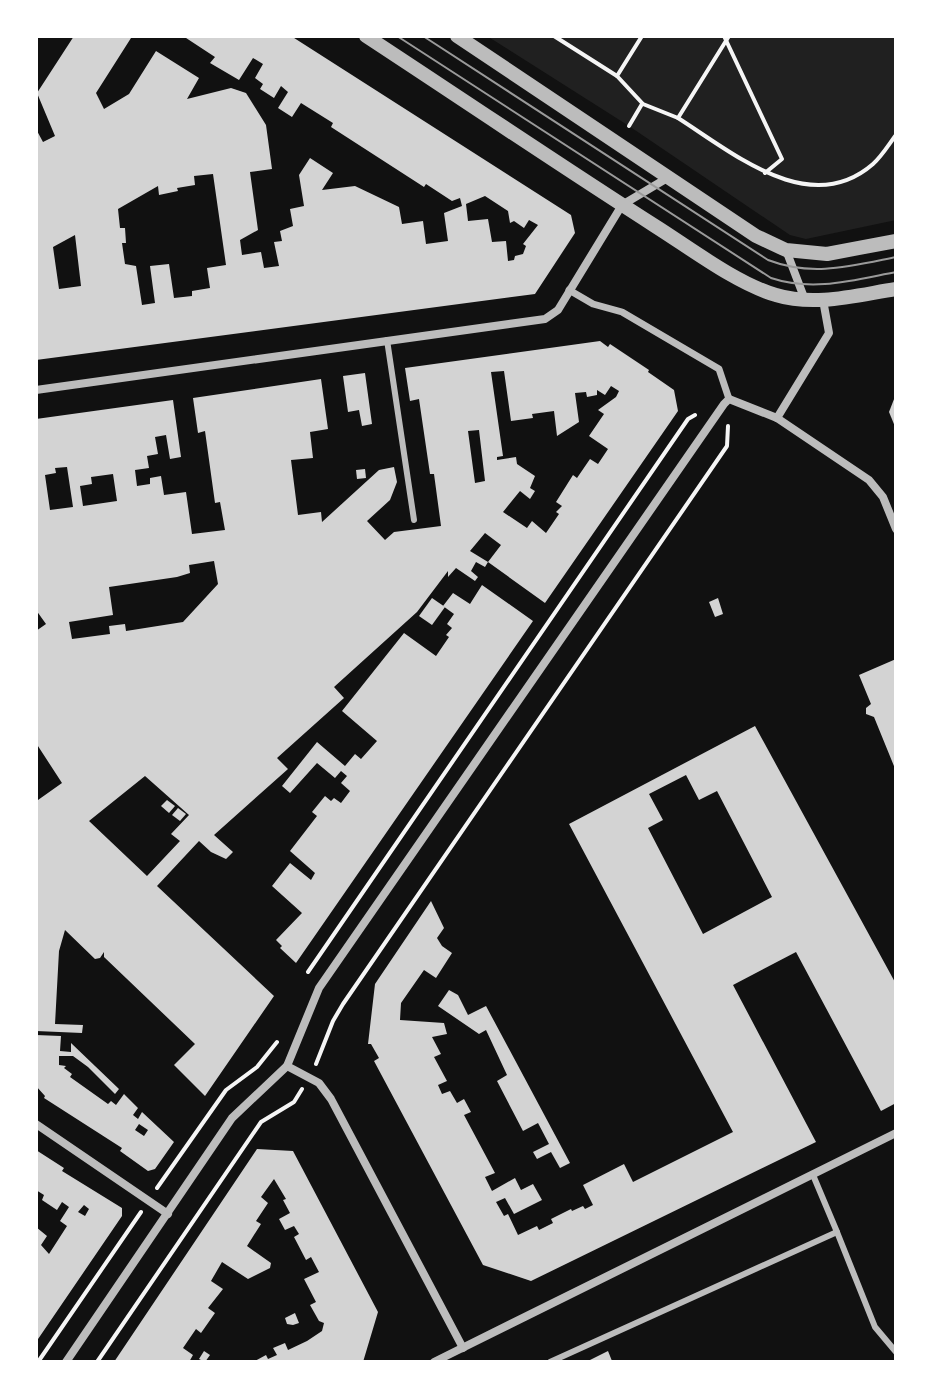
<svg xmlns="http://www.w3.org/2000/svg" width="932" height="1398" font-family="'Source Sans 3',sans-serif">
<rect width="100%" height="100%" fill="#111"/>
<path fill="#202020" d="M487 36H896V220L806 239 790 235 629 126Z"/>
<g fill="#d3d3d3" fill-rule="evenodd">
<path d="M74 36H128L131 38 96 93 104 109 129 94 156 51 199 78 187 99 231 88 246 93 266 125 272 169 250 172 258 230 240 240 242 255 261 252 264 268 279 266 274 242 282 241 280 231 293 226 290 209 304 206 299 175 310 158 333 173 322 190 355 186 399 207 402 224 423 221 426 244 448 241 444 213 462 206 460 198 452 201 426 184 424 187 331 127 333 123 301 103 292 117 278 108 288 92 281 86 274 98 260 89 263 84 255 78 263 64 253 58 239 80 210 63 215 57 183 36H291L571 215 575 233 535 294 36 360V129L43 142 55 136 37 93ZM213 174 226 265 207 268 210 288 192 291V296L174 298 169 264 150 266 155 303 142 305 136 266 125 264 122 243H126L125 228H120L118 209 158 186 159 195 178 191 177 188 195 185 194 176ZM485 196 508 211 510 223 514 221 524 228 529 220 538 225 523 244 526 246 523 254 515 256 514 260 508 261 506 241 492 242 488 219 468 221 466 204ZM75 235 81 286 59 289 53 247Z"/>
<path d="M600 341 608 347 610 344 649 370 648 372 674 390 678 411 545 603 488 562 501 545 485 533 470 551 488 562 485 567 476 562 471 571 478 577 475 581 456 568 448 577V571L417 612 334 687 344 698 277 758 288 769 214 835 233 852 226 859 211 852 199 841 157 886 274 996 205 1096 174 1065 195 1044 104 957V952L100 958 95 959 65 930 59 951 55 1024 83 1025 82 1033 36 1031 38 800 62 783 36 743V631L46 624 36 610V419L173 400 181 457 170 459 166 435 155 437 158 454 147 456 149 468 135 470 137 486 150 484V478L161 476 164 495 186 492 192 534 225 530 220 502 215 503 205 431 198 433 193 398 321 379 328 429 310 432 313 458 291 460 298 515 321 512 322 522 379 470 394 467 397 482 390 500 367 521 385 540 394 532 441 526 434 474H430L419 399 410 401 405 368ZM504 371 511 421 533 418 532 414 554 411 557 436 579 422 575 393 586 392 587 397 597 395V390L605 395 611 386 619 391 616 397 598 410 604 414 589 436 608 449 598 464 590 459 577 478 573 475 556 502 562 506 556 512 559 514 546 533 532 521 527 528 503 512 520 491 530 499 535 491 530 488 535 476 517 464 516 457 497 460V457L503 456 491 372ZM479 430 485 481 475 483 468 431ZM67 467 73 507 50 510 45 475 56 473 55 468ZM113 474 117 501 83 506 80 486 92 484 91 477ZM214 561 218 584 183 622 126 631 125 624 109 626 110 634 72 639 69 622 113 615 109 587 177 577 190 573 189 565ZM145 776 189 815 171 834 180 841 147 876 89 821Z"/>
<path d="M365 373 372 424 362 426 359 410 348 412 343 376Z"/>
<path d="M896 394V429L889 412Z"/>
<path d="M365 469 366 478 357 479 356 470Z"/>
<path d="M482 585 533 621 296 963 280 948 282 946 276 940 302 913 272 886 290 863 311 880 315 873 290 851 317 816 312 812 325 796 331 801 334 798 341 803 350 791 341 783 347 776 341 771 335 778 317 763 290 793 282 786 317 742 345 766 355 754 361 759 377 741 342 711 404 633 436 656 449 637 446 635 452 628 447 624 454 614 443 606 453 593 470 604Z"/>
<path d="M432 598 445 607 432 625 419 616Z"/>
<path d="M718 598 723 614 715 617 709 602Z"/>
<path d="M896 659V771L874 717 866 714V708L871 704 859 675Z"/>
<path d="M755 726 896 984V1103L881 1111 796 952 733 985 816 1142 531 1281 483 1265 374 1061 379 1058 371 1044H368L375 984 431 901 444 928 437 938 442 946 452 953 436 978 424 970 401 1003 400 1020 444 1023 447 1034 432 1037 441 1054 434 1057 447 1081 438 1085 442 1094 450 1091 457 1103 464 1099 471 1112 464 1115 495 1173 485 1177 492 1191 515 1178 521 1190 533 1184 542 1200 514 1214 505 1198 496 1202 504 1216 508 1214 518 1235 537 1226 539 1230 553 1223 551 1219 571 1209 572 1211 583 1206 585 1209 593 1205 583 1185 624 1164 633 1182 733 1132 569 824ZM686 775 699 800 717 791 772 897 703 934 648 828 663 820 649 794Z"/>
<path d="M167 800 175 806 169 813 161 806Z"/>
<path d="M178 808 186 814 180 821 172 815Z"/>
<path d="M449 990 458 995 468 1015 486 1006 570 1163 560 1168 551 1152 537 1159 533 1152 549 1144 538 1123 523 1131 497 1081 507 1075 486 1030 479 1034 438 1006Z"/>
<path d="M36 1035 61 1036 60 1051 71 1052V1043L119 1089 115 1094 88 1067 73 1056H59V1065L66 1066 64 1068 72 1074 70 1077 108 1104 111 1101 116 1105 124 1094 138 1108 133 1115 138 1119 142 1112 174 1142 155 1169 148 1171 120 1151 122 1148 44 1098 45 1096 36 1086ZM139 1124 148 1130 144 1136 135 1130Z"/>
<path d="M257 1149 293 1151 378 1312 363 1362H253L266 1355 268 1359 277 1355 273 1348 285 1343 288 1350 307 1341 322 1331 324 1323 319 1321 310 1305 316 1302 304 1279 319 1272 311 1257 306 1260 294 1237 299 1234 294 1226 285 1230 279 1219 290 1213 283 1200 286 1199 274 1179 261 1197 268 1203 256 1221 261 1224 247 1246 271 1263 270 1268 248 1279 222 1262 211 1281 223 1289 208 1308 215 1313 201 1333 196 1329 183 1348 193 1355 189 1362H114Z"/>
<path d="M36 1150 64 1168 62 1171 122 1208V1216L36 1342V1227L47 1236 41 1245 49 1254 67 1226 60 1221 69 1207 62 1202 57 1210 42 1200 44 1195 36 1190ZM84 1205 89 1209 85 1216 78 1212Z"/>
<path d="M295 1313 299 1323 293 1325 287 1324 285 1318Z"/>
<path d="M204 1351 210 1355 205 1362 199 1359Z"/>
<path d="M608 1351 612 1361 586 1362Z"/>
</g>
<g fill="none" stroke-linecap="round" stroke-linejoin="round">
<g stroke="#f5f5f5" stroke-width="4">
<path d="M554 36 617 76"/>
<path d="M642 36 617 76 643 104 678 118 729 36"/>
<path d="M724 36 782 159 765 173"/>
<path d="M678 118C733 153 810 219 873 164 882 156 889 144 896 135"/>
<path d="M629 126 642 104"/>
<path d="M308 972 688 419 695 415"/>
<path d="M316 1064 333 1021 343 1004 727 446 728 426"/>
<path d="M157 1188 226 1090 257 1067 277 1042"/>
<path d="M38 1362 141 1212"/>
<path d="M97 1362 261 1122 294 1102 302 1089"/>
</g>
<g stroke="#bcbcbc" stroke-width="6">
<path d="M387 340 414 520"/>
<path d="M837 1232 875 1327 896 1352"/>
<path d="M550 1362 837 1232 813 1175"/>
</g>
<path stroke="#bcbcbc" stroke-width="7" d="M569 290 593 304 622 312 719 369 729 399"/>
<g stroke="#bcbcbc" stroke-width="8">
<path d="M786 250 805 300"/>
<path d="M36 390 545 319 558 310 622 205 669 177"/>
<path d="M777 418 829 333 823 300"/>
<path d="M287 1066 319 1083 331 1099 463 1348"/>
<path d="M36 1124 168 1214"/>
<path d="M66 1362 232 1118 287 1066 319 988 724 404 729 399 777 418 869 480 883 497 896 529"/>
<path d="M434 1362 896 1133"/>
</g>
<g stroke="#bcbcbc" stroke-width="14">
<path d="M366 36C462 99 558 164 655 226 690 248 737 284 776 295 815 307 857 295 896 289"/>
<path d="M457 36 756 236 786 250 827 254 896 241"/>
</g>
<g stroke="#9a9a9a" stroke-width="2">
<path d="M397 36 771 278C813 292 854 280 896 272"/>
<path d="M423 36 768 260C812 277 851 266 896 257"/>
</g>
</g>
<rect width="932" height="1398" fill="none" stroke="#ffffff" stroke-width="76"/>
</svg>
